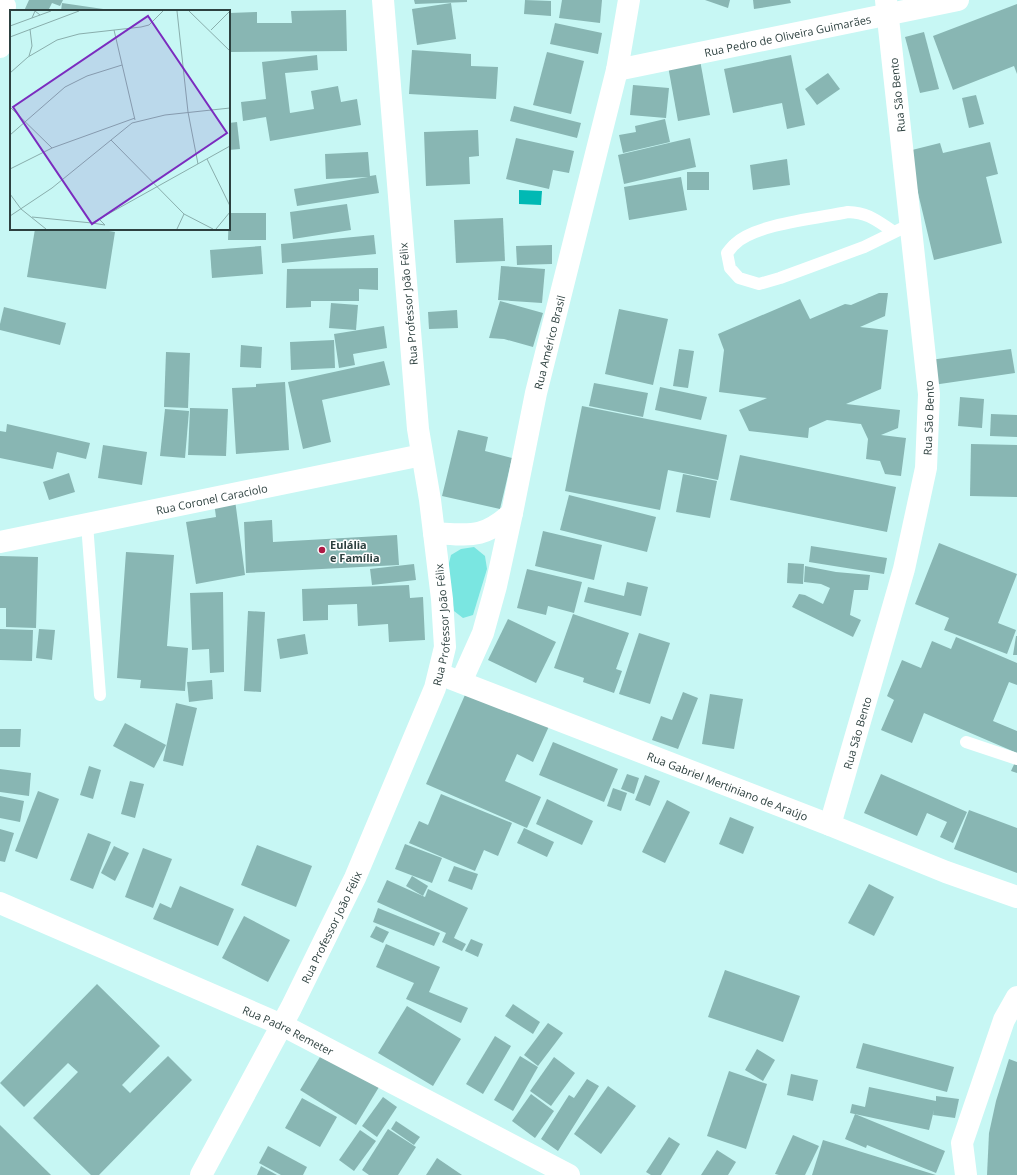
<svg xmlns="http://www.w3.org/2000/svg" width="1017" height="1175" font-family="'Open Sans',sans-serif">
<rect width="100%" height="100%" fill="#c7f7f4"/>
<path fill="#7ae6e1" d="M474 547 485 556 487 569 473 615 463 618 454 611 447 571 451 555 461 549Z"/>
<path fill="#00b9b4" d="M519 190 542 191 541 205 519 204Z"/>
<g fill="#88b6b3">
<path d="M29 0H63L60 6 52 3 48 11H24Z"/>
<path d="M414 0H467V2L415 4Z"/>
<path d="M525 0 551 1V16L524 14Z"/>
<path d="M562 0H602L600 23 559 18Z"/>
<path d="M705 0H730L728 8Z"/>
<path d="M753 0H790L791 3 754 9Z"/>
<path d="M62 3 110 10V11H61Z"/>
<path d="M451 3 456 39 417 45 412 9Z"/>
<path d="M1017 4V74L1014 66 953 90 933 36Z"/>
<path d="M346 10 347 51 229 52V13L257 12V23H292L291 11Z"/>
<path d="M555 23 602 33 598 54 550 44Z"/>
<path d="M924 32 939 89 920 93 905 37Z"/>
<path d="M412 50 471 54V66L498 67 496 99 409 94Z"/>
<path d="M547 52 584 61 571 114 533 105Z"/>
<path d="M317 55 318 70 285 73 290 113 314 109 311 91 338 86 341 102 357 99 361 125 270 141 266 117 243 121 241 102 266 99 262 62Z"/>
<path d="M791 55 805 125 787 129 782 103 733 113 724 69Z"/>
<path d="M700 60 710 115 678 121 668 66Z"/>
<path d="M828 73 840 89 817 105 805 89Z"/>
<path d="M633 85 669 88 666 118 630 115Z"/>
<path d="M976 95 984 124 969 128 962 98Z"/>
<path d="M514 106 581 123 577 138 510 121Z"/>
<path d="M665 119 670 142 623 153 619 135 636 132 635 126Z"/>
<path d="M237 122 240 149 229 150V123Z"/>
<path d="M478 130 479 156 469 157 470 184 426 186 424 132Z"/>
<path d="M516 138 574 151 569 173 553 170 549 189 506 179Z"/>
<path d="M690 138 696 167 624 184 618 155Z"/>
<path d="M990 142 998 174 986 177 1002 243 934 260 908 151 940 143 943 153Z"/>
<path d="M368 152 370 176 376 175 379 193 297 206 294 189 368 177 326 179 325 154Z"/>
<path d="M787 159 790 185 753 190 750 165Z"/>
<rect x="687" y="172" width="22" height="18"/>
<path d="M681 177 687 210 629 220 624 187Z"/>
<path d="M347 204 351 230 293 239 290 212Z"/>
<path d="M229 213H266V240H228Z"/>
<path d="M503 218 505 261 456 263 454 220Z"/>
<path d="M35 229H97L115 232 106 289 27 277Z"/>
<path d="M374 235 376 254 282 263 281 244Z"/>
<path d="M552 245V264L517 265 516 246Z"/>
<path d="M261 246 263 274 212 278 210 250Z"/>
<path d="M501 266 545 269 542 303 498 300Z"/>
<path d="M378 268V290L359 289V301H311V307L286 308 287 269Z"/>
<path d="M879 293H888L885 316 860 327 888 330 881 389 846 404 900 410 898 428 881 435 906 438 901 476 885 474 880 461 866 459 868 439 861 424 827 420 809 428 808 438 749 431 739 410 767 398 719 392 724 350 718 334 800 299 810 319 845 304 851 305Z"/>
<path d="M500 301 543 313 533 347 504 339 489 338Z"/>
<path d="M331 303 358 305 356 330 329 328Z"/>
<path d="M4 307 66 323 60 345 0 330V324Z"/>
<path d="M619 309 668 319 653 385 605 374Z"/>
<path d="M457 310 458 328 429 329 428 312Z"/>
<path d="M384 326 387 348 353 354 355 365 339 368 334 334Z"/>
<path d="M334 340 335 368 291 370 290 342Z"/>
<path d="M241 345 262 347 261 368 240 367Z"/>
<path d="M679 349 694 351 688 388 673 386Z"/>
<path d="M1011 349 1015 373 933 385 930 360Z"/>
<path d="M166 352 190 353 188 408 164 407Z"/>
<path d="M384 361 390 385 322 400 331 442 303 449 288 382Z"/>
<path d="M285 382 289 450 236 454 232 388 256 387V384Z"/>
<path d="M594 383 648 393 643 417 589 406Z"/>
<path d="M660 387 707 397 701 420 655 410Z"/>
<path d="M960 397 984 399 982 428 958 426Z"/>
<path d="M582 406 727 435 718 480 668 470 660 510 565 491Z"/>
<path d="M190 408 228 409 226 456 188 455Z"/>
<path d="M165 409 189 411 185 458 160 456Z"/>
<path d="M991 414 1017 415V437L990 436Z"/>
<path d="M7 424 90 443 86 459 57 452 53 469 0 458V431L6 432Z"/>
<path d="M458 430 488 437 485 451 512 458 500 509 442 496Z"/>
<path d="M971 444 1017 445V497L970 496Z"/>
<path d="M103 445 147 452 142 485 98 478Z"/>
<path d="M740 455 896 487 887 532 730 500Z"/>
<path d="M69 473 75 492 49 500 43 482Z"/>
<path d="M683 474 717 481 710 518 676 512Z"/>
<path d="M569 495 656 517 647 552 560 530Z"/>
<path d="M235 500 245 575 196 584 186 522 216 517 214 502Z"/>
<path d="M272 520 273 542 397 535 399 565 246 573 244 522Z"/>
<path d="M543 531 602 545 594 580 535 566Z"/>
<path d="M939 543 1017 574 998 623 1016 630 1007 654 944 630 949 618 915 604Z"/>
<path d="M811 546 887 558 884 574 809 562Z"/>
<path d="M126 552 174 555 167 646 188 648 185 691 140 688 141 680 117 678Z"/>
<path d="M0 556 38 557 36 628 6 627V608H0Z"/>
<path d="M788 563 804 564 803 584 787 583Z"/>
<path d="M414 564 416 580 372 585 370 569Z"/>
<path d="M805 566 836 572 870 575 868 590H854L850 615 861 620 853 637 792 607 799 594 805 595 823 604 830 588 821 584 804 582Z"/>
<path d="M527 569 582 582 574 613 548 606 546 615 517 608Z"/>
<path d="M627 582 648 587 641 616 584 602 588 587 624 596Z"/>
<path d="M409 585 410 598 423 597 425 640 389 642 388 624 358 626 357 604 328 605V620L303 621 302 589Z"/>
<path d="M223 592 224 672 210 673 209 649 192 650 190 593Z"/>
<path d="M248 611 265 612 261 692 244 691Z"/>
<path d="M573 614 629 633 616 669 622 671 614 693 583 682 584 678 554 668Z"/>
<path d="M508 619 556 642 536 683 488 660Z"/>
<path d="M0 629 33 630 32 661 0 660Z"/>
<path d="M39 629 55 630 52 660 36 658Z"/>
<path d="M639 633 670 643 650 704 619 694Z"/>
<path d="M305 634 308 654 280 659 277 639Z"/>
<path d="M1016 636H1017V655H1013Z"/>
<path d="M956 637 1017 663V685L1009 682 993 721 1017 731V753L924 713 912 743 881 730 894 700 887 696 902 660 921 668 932 641 951 649Z"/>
<path d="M212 680 213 699 189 702 187 682Z"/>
<path d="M468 688 550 724 533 762 517 754 505 781 541 797 527 828 426 784Z"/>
<path d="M683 692 698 698 678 749 652 740 661 716 672 720Z"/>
<path d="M710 694 743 699 734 749 702 744Z"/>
<path d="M176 703 197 708 183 766 163 761Z"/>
<path d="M125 723 166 745 154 768 113 746Z"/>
<path d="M0 729H21L20 747H0Z"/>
<path d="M553 742 618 769 604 802 539 775Z"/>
<path d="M1017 758V773L1011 771Z"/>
<path d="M89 766 101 770 93 799 80 795Z"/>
<path d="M0 769 31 773 29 796 0 792Z"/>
<path d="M627 774 639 778 634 794 621 789Z"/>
<path d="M881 774 967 812 953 843 940 837 947 822 927 813 917 836 864 813Z"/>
<path d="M645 775 660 781 650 806 635 800Z"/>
<path d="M130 781 144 784 135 818 121 814Z"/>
<path d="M613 788 627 793 621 811 607 806Z"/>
<path d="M38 791 59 799 37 859 15 851Z"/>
<path d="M441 794 512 823 498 856 484 850 475 871 409 843 419 821 428 825Z"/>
<path d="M0 796 24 801 20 822 0 818Z"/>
<path d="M547 799 593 821 582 845 536 824Z"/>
<path d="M667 800 690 812 665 863 642 852Z"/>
<path d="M969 810 1017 828V873L954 849Z"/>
<path d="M730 817 754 827 743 854 719 844Z"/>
<path d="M524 828 554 842 547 857 517 843Z"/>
<path d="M0 829 14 833 5 862 0 861Z"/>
<path d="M88 833 111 842 93 889 70 880Z"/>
<path d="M405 844 442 858 432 883 395 869Z"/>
<path d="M257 845 312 866 296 907 241 885Z"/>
<path d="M114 846 129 853 115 881 101 873Z"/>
<path d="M143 848 172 859 153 908 125 897Z"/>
<path d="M454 866 478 874 472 890 448 881Z"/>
<path d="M412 876 428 886 423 896 406 886Z"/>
<path d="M387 880 425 897 428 889 468 908 454 938 466 944 462 951 442 942 446 933 377 902Z"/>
<path d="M869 884 894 897 874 936 848 923Z"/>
<path d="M180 886 234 909 218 946 153 919 160 903 171 908Z"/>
<path d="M378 908 440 933 434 946 373 922Z"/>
<path d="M244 916 290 940 268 982 222 958Z"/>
<path d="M376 926 389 932 383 943 370 937Z"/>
<path d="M471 939 483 944 478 957 465 951Z"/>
<path d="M386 944 440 967 429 992 468 1008 461 1023 406 999 414 983 376 967Z"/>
<path d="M725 970 800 996 783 1042 708 1017Z"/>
<path d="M97 984 160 1046 122 1085 130 1093 168 1056 192 1080 99 1175H91L33 1118 78 1072 68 1063 24 1107 0 1083Z"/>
<path d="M513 1004 540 1022 533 1034 505 1016Z"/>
<path d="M407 1006 461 1039 433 1086 378 1053Z"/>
<path d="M548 1023 563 1033 538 1066 524 1055Z"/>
<path d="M495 1036 511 1046 483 1094 466 1084Z"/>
<path d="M863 1043 954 1067 947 1092 856 1068Z"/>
<path d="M757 1049 775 1060 763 1081 745 1070Z"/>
<path d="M323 1052 379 1087 356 1125 300 1090Z"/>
<path d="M520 1056 538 1067 513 1111 494 1100Z"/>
<path d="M554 1057 575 1073 551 1106 530 1091Z"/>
<path d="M1009 1059 1017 1062V1175H987L989 1133 996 1101Z"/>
<path d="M729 1071 767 1084 746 1149 707 1136Z"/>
<path d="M791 1074 818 1080 813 1101 787 1095Z"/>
<path d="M587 1079 599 1086 558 1151 541 1139 569 1095 574 1098Z"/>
<path d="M608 1086 636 1106 601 1154 574 1134Z"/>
<path d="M869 1087 936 1101V1096L959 1099 955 1118 933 1115 934 1110 929 1130 850 1113 852 1104 865 1107Z"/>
<path d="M531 1094 554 1111 535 1138 512 1121Z"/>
<path d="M383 1097 397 1107 377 1137 362 1126Z"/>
<path d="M302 1098 337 1117 320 1147 285 1128Z"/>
<path d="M855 1114 945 1151 936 1173 867 1145 866 1148 845 1139Z"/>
<path d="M396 1121 420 1137 414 1145 391 1129Z"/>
<path d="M0 1125 51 1175H0Z"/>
<path d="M388 1129 416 1147 398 1175H369L362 1170Z"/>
<path d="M360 1130 376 1141 354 1171 339 1160Z"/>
<path d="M793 1135 819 1146 805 1175H779L775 1174Z"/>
<path d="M669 1137 680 1144 661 1175H651L646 1172Z"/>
<path d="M823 1140 936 1175H812Z"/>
<path d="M268 1146 307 1167 303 1175H281L259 1163Z"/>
<path d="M717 1150 736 1162 728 1175H701Z"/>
<path d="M437 1158 462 1175H426Z"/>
<path d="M261 1166 277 1175H257Z"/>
</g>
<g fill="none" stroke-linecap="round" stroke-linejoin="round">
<g stroke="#fff" stroke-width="12">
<path d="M894 232C877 221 870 213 848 212 819 218 755 224 735 244 732 246 730 250 727 253L730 268 739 278 759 284 780 278 864 247 911 224"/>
<path d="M87 524 100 695"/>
<path d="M966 742 1017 759"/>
</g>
<g stroke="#fff" stroke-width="22">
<path d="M0 10 5 6 0 47"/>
<path id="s1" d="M617 70 958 0"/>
<path d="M434 533C471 535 483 539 512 513"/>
<path id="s2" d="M0 542 422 455"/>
<path id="s3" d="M447 677 830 825 946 872 1017 897"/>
<path id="s4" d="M461 682 483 633 496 586 512 513 536 393 617 70 629 0"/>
<path id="s5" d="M830 825 904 569 926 468 929 394 886 0"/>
<path id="s6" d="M0 903 282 1025 569 1175"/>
<path d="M966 1175 962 1143 1004 1020 1017 997"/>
</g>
<path stroke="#fff" stroke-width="22" id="s7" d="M201 1175 291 1008 355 878 435 688 445 647 442 599 430 500 418 429 383 0"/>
</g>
<circle fill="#ae1a45" stroke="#fff" stroke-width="1.5" cx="322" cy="550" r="4"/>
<g text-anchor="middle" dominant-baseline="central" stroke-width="3" stroke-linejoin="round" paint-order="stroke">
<g font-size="11" fill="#2d403f" stroke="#fff">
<text stroke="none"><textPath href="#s1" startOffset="174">Rua Pedro de Oliveira Guimarães</textPath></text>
<text transform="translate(897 95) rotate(-96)">Rua São Bento</text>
<text transform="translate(408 304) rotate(-95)">Rua Professor João Félix</text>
<text stroke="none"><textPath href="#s4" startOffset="352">Rua Américo Brasil</textPath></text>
<text stroke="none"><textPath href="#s5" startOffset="420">Rua São Bento</textPath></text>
<text stroke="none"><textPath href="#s2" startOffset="216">Rua Coronel Caraciolo</textPath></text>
<text stroke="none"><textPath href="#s7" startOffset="605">Rua Professor João Félix</textPath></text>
<text stroke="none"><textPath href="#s5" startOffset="96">Rua São Bento</textPath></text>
<text stroke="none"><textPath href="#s3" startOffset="301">Rua Gabriel Mertiniano de Araújo</textPath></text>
<text stroke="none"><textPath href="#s7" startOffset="280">Rua Professor João Félix</textPath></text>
<text stroke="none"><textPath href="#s6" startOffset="315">Rua Padre Remeter</textPath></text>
</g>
<g font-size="11" font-weight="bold" fill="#2d403f" stroke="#fff" text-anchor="start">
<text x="330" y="544">Eulália<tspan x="330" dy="13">e Família</tspan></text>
</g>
</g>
<g transform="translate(10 10)">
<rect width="220" height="220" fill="#c7f7f4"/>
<path fill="none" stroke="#89aeac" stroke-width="1" d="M167 1 178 102 188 154M179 1 220 41M22 8 25 1 30 5M0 16 41 1M104 20 125 110M201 20 220 1M0 27 69 1M19 46 22 36 20 19M0 63 18 47 47 30 69 24 131 17 139 15 153 1M0 97 42 138M0 125 55 77 77 66 112 55M101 130 174 204 203 219M197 149 220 196M0 159 42 138 125 108M0 184 11 199 36 219M0 206 42 178 122 113 155 105 220 98M22 207 82 213M89 209 95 215 82 213 220 136M167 219 174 204M206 219 220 202"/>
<path fill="#7b2cbf" fill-opacity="0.15" stroke="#7b2cbf" stroke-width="2" d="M138 6 217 123 82 214 3 97Z"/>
<rect width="220" height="220" fill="none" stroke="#2d403f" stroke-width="2"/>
</g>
</svg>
